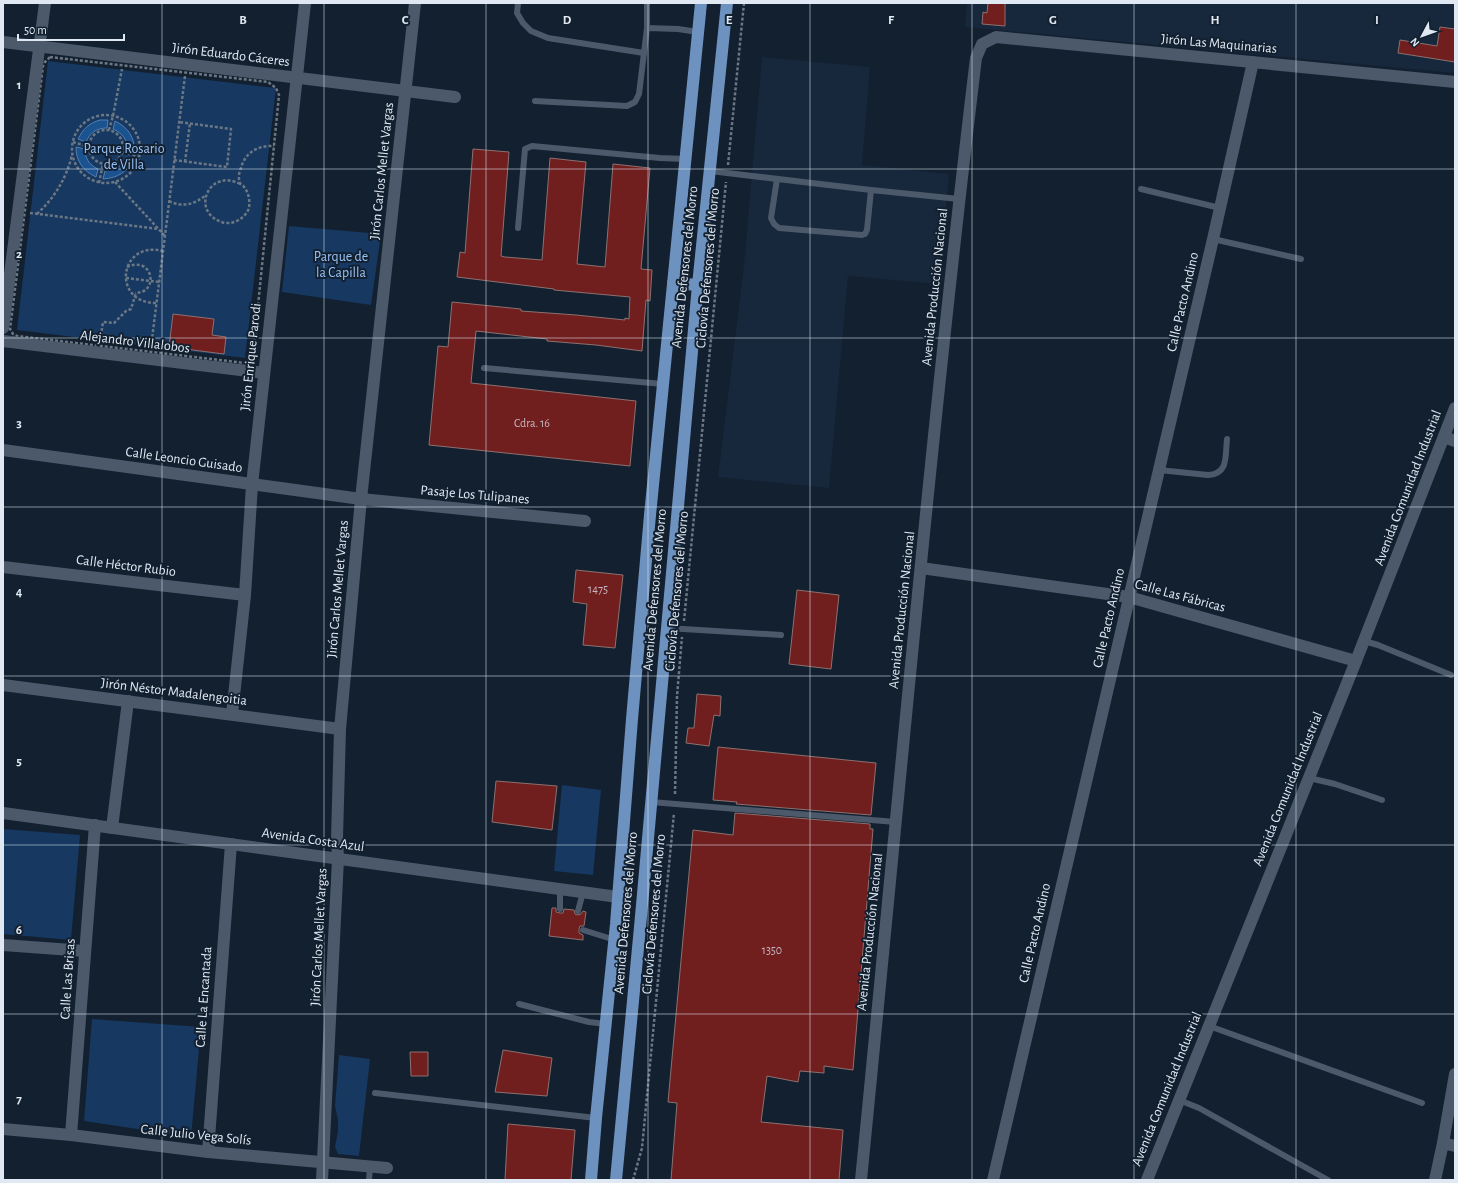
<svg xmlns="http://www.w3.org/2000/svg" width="1458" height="1183" font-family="'Alegreya Sans',sans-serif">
<rect width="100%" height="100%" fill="#13202f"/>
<g fill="#17273c">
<path d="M967 3H1455V73L965 27Z"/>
<path d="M762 57 870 67 862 165 949 174 939 284 848 276 829 488 718 477 744 266Z"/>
</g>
<g fill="#163861">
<path d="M48 61 276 88 245 358 17 330Z"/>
<path d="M289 226 381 234 371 305 282 292Z"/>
<path d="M562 785 601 790 593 875 554 871Z"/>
<path d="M3 829 80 835 71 940 3 934Z"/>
<path d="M92 1019 201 1027 191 1137 84 1121Z"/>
<path d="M339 1055 370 1059 359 1156 338 1154 335 1147 338 1131V1120L335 1106Z"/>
</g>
<g fill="#1b5290" stroke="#567fae">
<path d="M100 120H108L107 128C96 128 90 133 86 142L78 139C83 129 89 123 100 120Z"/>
<path d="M115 121C129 128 134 137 135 152L127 150C128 140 122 133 113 129Z"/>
<path d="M76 147 85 149C85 158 89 165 98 169L96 177C83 171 76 161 76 147Z"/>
<path d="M126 157 134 159C127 172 118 178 103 179L105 171C115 170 123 166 126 157Z"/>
</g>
<g fill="#711e1f" stroke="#8c716f">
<path d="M988 3H1005V26L982 24 983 12 987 13Z"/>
<path d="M1440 27 1455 29V62L1398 53 1400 40 1437 46Z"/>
<path d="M473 149 509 152 501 256 505 257 542 260 550 158 586 162 577 264 605 267 613 164 650 168 641 269 652 270 650 301 646 300 642 351 596 345 547 341V339L476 331 471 383 636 401 630 466 429 445 438 346 448 347 452 302 521 309V311L576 315 625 320V318L629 319 630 297 554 290V289L457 277 460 252 465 253Z"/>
<path d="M173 314 214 319 212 335 226 337 224 354 169 347Z"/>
<path d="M576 570 623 575 615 648 583 645 587 604 573 602Z"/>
<path d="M797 590 839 595 831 669 789 664Z"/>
<path d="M697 694 721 696 720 716 714 715 709 746 686 743 688 728H694Z"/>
<path d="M718 747 876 763 871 815 736 804 737 802 713 800Z"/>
<path d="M496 781 557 786 552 830 492 822Z"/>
<path d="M735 813 870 824V829H873L853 1070 824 1066V1073L800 1071 798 1082 767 1076 761 1122 843 1130 839 1180H671L677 1103 668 1102 693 830 733 835Z"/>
<path d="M552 908H556V912L560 913H563L564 909 574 910 575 914 577 915 581 914 583 911 586 912 584 926H580L579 929V933L583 935V940L549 936Z"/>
<path d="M503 1050 552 1058 547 1096 495 1092Z"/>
<path d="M410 1052H428V1076H411Z"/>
<path d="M508 1124 575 1130 571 1180H505Z"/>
</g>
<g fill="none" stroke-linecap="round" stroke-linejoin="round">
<g stroke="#6c7784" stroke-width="2.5" stroke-dasharray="3 2" stroke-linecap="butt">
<path d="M50 57 268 82 276 88 279 95 253 356 251 362 245 363 17 336 13 334 10 329 43 66 45 62Z"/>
<circle cx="106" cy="149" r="34"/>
<circle cx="106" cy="147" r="17"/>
<path d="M109 130 113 116 122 69"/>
<path d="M73 142 89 147"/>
<path d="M123 152 139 157"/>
<path d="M174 160 227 167 231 129 179 122"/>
<path d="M185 162 190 123"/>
<path d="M728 165 744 3"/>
<path d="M115 182 165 236"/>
<path d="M99 183 103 164"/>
<path d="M240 184C210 168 191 209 219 221 223 223 229 224 234 222 241 220 247 214 249 208 250 201 249 193 244 187 243 185 241 185 240 183 238 178 239 172 241 168 245 152 259 145 274 146"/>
<path d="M169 201C183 208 195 204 206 195"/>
<path d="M30 213 159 229"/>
<path d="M37 214C55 197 66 179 72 155"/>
<path d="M127 267C153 255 160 293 135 293"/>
<path d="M126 278 159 282"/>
<path d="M156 303C111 303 119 240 163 251"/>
<path d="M100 341 103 322 114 323 126 311 131 309 136 293"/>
<path d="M151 347 185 76"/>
<path d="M684 621 726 182"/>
<path d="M675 794 677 696 682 637"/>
<path d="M633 1180 642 1148 674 813"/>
</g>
<g stroke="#4b596b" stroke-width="6">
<path d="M518 3 517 13 523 23 531 31 548 38 644 53"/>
<path d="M647 3V28"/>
<path d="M535 101 627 106 635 102 639 94 647 28 678 29 698 32"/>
<path d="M710 171 871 190 959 199"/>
<path d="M777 179 771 218 774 224 779 228 862 235 865 234 867 230 871 190"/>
<path d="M1141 189 1220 208"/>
<path d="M518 228 525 149 532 146 660 158 685 159"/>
<path d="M1213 239 1301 259"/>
<path d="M484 368 663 384"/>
<path d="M1159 470 1208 475C1229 474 1225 456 1227 439"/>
<path d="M667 628 781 635"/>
<path d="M1364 641 1378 645 1451 675"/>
<path d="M1309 778 1335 784 1382 800"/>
<path d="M651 802 896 822"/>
<path d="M560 889V909"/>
<path d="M578 911 583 892"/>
<path d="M583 930 615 940"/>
<path d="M519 1004 589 1022 606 1024"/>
<path d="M1209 1026 1422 1103"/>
<path d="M375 1093 596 1118"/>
<path d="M1179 1100 1199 1108 1328 1180"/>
<path d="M369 1180 370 1167"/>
</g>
<g stroke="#4b596b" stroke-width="12">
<path d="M3 42 455 97"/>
<path d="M3 328 45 3"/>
<path d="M3 341 264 373"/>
<path d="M1444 437 1455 441"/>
<path d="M3 450 361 499 585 521"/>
<path d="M3 567 245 595"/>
<path d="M921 568 1129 597 1356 661"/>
<path d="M3 685 340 729"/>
<path d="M232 714 245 595 252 485 305 3"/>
<path d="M112 828 128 701"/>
<path d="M3 945 85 951"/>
<path d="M3 1129 71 1135 208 1152 387 1168"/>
<path d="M71 1135 95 825"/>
<path d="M1443 1143 1455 1074"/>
<path d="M208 1152 231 844"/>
<path d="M322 1180 338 859 337 838 340 729 361 499 415 3"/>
<path d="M861 1180C898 806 931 431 976 58L982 44 996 37 1455 82"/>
<path d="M993 1180 1213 239 1253 62"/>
<path d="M1147 1180 1356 661 1455 408"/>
</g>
<g stroke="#4b596b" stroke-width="12">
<path d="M3 813 618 897"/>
<path d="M1435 1180 1443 1143 1455 1146"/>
</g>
<g stroke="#6e92bf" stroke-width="12">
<path d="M673 283 698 285"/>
<path d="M591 1180 596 1118 616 924 632 719 650 515 701 3"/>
<path d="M616 1180 640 927 698 285 727 3"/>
</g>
</g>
<path fill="none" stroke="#e0e9f3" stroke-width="1" stroke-opacity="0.55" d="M162 3V1180M324 3V1180M486 3V1180M648 3V1180M810 3V1180M972 3V1180M1134 3V1180M1296 3V1180M3 169H1455M3 338H1455M3 507H1455M3 676H1455M3 845H1455M3 1014H1455"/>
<g text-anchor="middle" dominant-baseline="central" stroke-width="4" stroke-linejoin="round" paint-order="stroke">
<g font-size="12" fill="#c4b6be">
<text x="532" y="423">Cdra. 16</text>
<text x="598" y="589">1475</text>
<text x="772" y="950">1350</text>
</g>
<g font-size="14" fill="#e0e9f3" stroke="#13202f">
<text transform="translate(1219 44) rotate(5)">Jirón Las Maquinarias</text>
<text transform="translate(231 55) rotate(7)">Jirón Eduardo Cáceres</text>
<text transform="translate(382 171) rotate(-84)">Jirón Carlos Mellet Vargas</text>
<text transform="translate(685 267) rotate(-84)">Avenida Defensores del Morro</text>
<text transform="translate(708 268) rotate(-85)">Ciclovía Defensores del Morro</text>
<text transform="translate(935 287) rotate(-84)">Avenida Producción Nacional</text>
<text transform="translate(1183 302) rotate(-77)">Calle Pacto Andino</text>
<text transform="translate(135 342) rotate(7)">Alejandro Villalobos</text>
<text transform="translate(251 357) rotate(-84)">Jirón Enrique Parodi</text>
<text transform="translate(184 460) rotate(8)">Calle Leoncio Guisado</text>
<text transform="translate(1408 488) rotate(-69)">Avenida Comunidad Industrial</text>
<text transform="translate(475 495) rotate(5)">Pasaje Los Tulipanes</text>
<text transform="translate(126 566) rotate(7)">Calle Héctor Rubio</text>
<text transform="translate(338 589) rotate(-85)">Jirón Carlos Mellet Vargas</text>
<text transform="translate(655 590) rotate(-85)">Avenida Defensores del Morro</text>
<text transform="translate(677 591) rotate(-85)">Ciclovía Defensores del Morro</text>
<text transform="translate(1180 596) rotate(15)">Calle Las Fábricas</text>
<text transform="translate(902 610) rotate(-84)">Avenida Producción Nacional</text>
<text transform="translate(1109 618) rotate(-77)">Calle Pacto Andino</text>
<text transform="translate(174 692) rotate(7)">Jirón Néstor Madalengoitia</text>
<text transform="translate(1288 789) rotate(-68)">Avenida Comunidad Industrial</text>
<text transform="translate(313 840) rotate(8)">Avenida Costa Azul</text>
<text transform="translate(626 913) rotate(-85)">Avenida Defensores del Morro</text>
<text transform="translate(654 914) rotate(-85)">Ciclovía Defensores del Morro</text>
<text transform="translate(870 932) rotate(-84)">Avenida Producción Nacional</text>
<text transform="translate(1035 933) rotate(-77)">Calle Pacto Andino</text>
<text transform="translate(319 937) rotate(-87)">Jirón Carlos Mellet Vargas</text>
<text transform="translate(68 979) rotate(-86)">Calle Las Brisas</text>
<text transform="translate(204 997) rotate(-86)">Calle La Encantada</text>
<text transform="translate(1167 1089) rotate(-68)">Avenida Comunidad Industrial</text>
<text transform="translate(196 1135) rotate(6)">Calle Julio Vega Solís</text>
</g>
<g font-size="14" fill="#98c3f8" stroke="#13202f">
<text x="124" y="149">Parque Rosario<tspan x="124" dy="16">de Villa</tspan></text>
<text x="341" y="257">Parque de<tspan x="341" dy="16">la Capilla</tspan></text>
</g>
</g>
<g font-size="13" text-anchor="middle" font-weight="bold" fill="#e0e9f3" stroke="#13202f" stroke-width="4" stroke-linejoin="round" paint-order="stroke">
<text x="243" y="24">B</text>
<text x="405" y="24">C</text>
<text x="567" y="24">D</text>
<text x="729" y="24">E</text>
<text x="891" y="24">F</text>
<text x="1053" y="24">G</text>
<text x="1215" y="24">H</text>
<text x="1377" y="24">I</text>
<text x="19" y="89">1</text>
<text x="19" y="258">2</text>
<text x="19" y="427">3</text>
<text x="19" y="596">4</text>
<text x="19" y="765">5</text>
<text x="19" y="934">6</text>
<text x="19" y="1103">7</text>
</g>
<rect width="1458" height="1183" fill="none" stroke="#e0e9f3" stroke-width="8"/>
<g transform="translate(1422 36) rotate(229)" stroke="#13202f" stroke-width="3" paint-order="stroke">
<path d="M0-3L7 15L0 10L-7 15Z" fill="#e0e9f3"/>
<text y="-6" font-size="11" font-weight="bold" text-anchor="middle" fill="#e0e9f3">N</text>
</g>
<path d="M18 34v6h106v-6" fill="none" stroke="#e0e9f3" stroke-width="2"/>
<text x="24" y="34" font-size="12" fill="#e0e9f3" stroke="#13202f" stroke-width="3" paint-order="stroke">50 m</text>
</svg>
